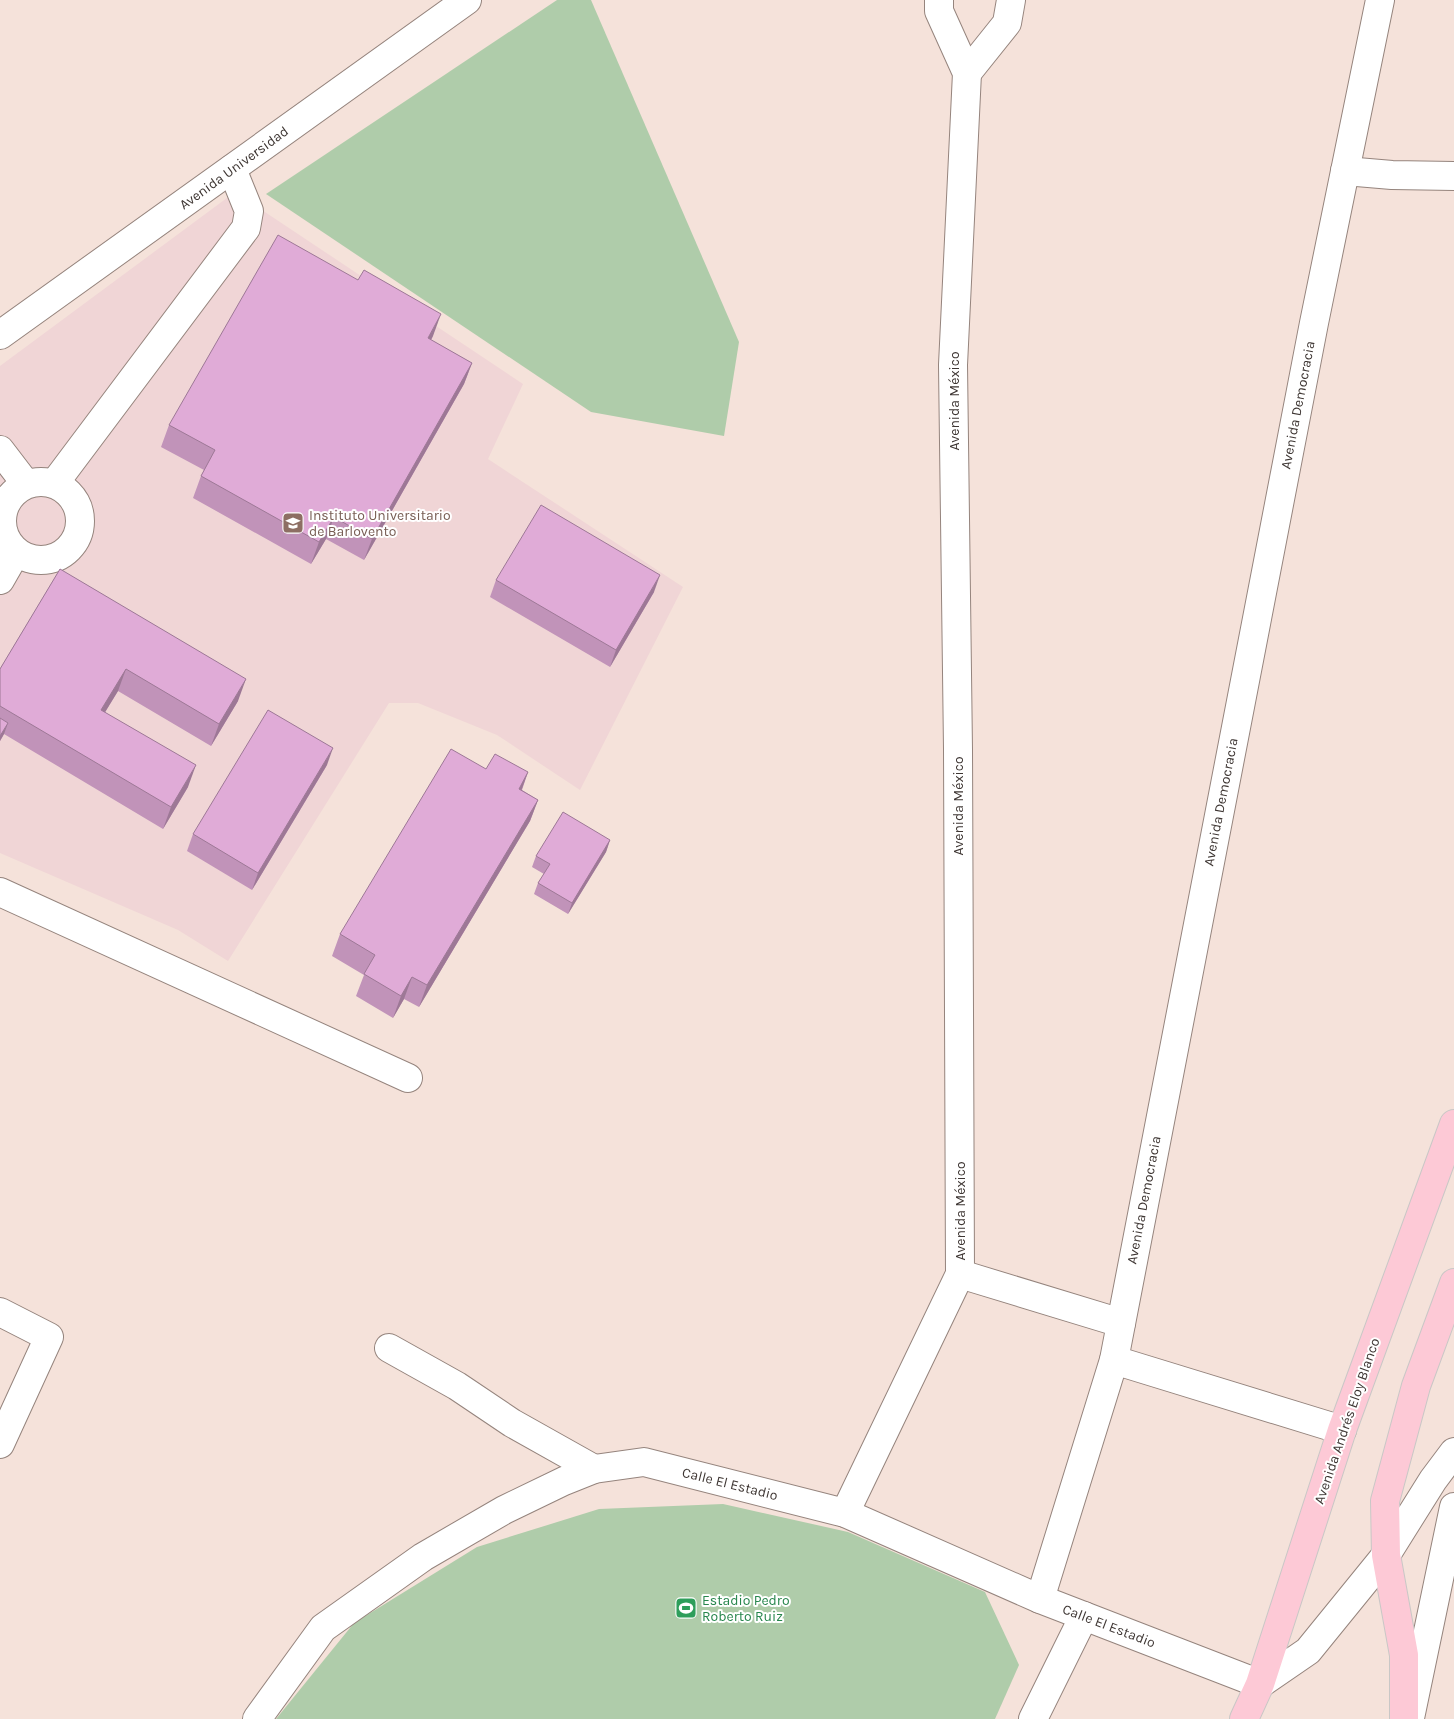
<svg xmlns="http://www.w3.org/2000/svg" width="1454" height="1719" font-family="Karla,sans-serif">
<rect width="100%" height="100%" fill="#f5e2da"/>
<path fill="#f0d5d6" d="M235 192 523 384 488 459 683 587 580 790 497 735 418 703H389L228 961 178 930 0 853V366Z"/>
<g fill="#afccaa">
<path d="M557 0H591L739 342 724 436 591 412 266 194Z"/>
<path d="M723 1504 848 1532 985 1592 1019 1665 995 1719H276L354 1623 477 1547 599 1509Z"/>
</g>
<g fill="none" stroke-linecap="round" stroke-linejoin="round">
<g stroke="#95847d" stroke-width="30">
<g id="minor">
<path d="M967 73 1007 23 1011 0"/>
<path d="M1345 171 1392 175 1454 176"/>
<path d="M0 335 467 0"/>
<path d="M0 450 26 484"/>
<circle cx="41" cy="521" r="39"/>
<path d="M54 484 246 228 249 211 232 169"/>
<path d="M0 580 16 552"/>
<path d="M0 892 408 1078"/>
<path d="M960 1274 1121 1323"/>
<path d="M0 1312 49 1337 0 1444"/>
<path d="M389 1348 457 1386 512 1423 594 1469"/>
<path d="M1114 1360 1342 1430"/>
<path d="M845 1513 960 1274 958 749 953 365 967 73 939 11V0"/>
<path d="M1040 1599 1114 1360 1314 323 1380 0"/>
<path d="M1410 1718 1454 1507"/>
<path d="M257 1719 323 1628 423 1557 504 1510 564 1481 594 1469 644 1462 845 1513 1040 1599 1260 1684 1308 1651 1386 1555 1433 1480 1454 1452"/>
<path d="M1033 1719 1084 1616"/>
</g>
</g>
<g stroke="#c9c7c6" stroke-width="30">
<g id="major">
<path d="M1244 1719 1260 1684 1342 1430 1454 1124"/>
<path d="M1404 1719V1655L1386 1555 1385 1501 1416 1386 1454 1283"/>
</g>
</g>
<use href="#minor" stroke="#fff" stroke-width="28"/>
<use href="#major" stroke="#fdc9d6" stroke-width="28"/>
</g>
<g fill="#c193b9">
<path d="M433 336 431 340 472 363 464 384 364 560 326 539 311 564 193 498 201 476 204 470 161 447 169 425Z"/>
<path d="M60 569 238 701 211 746 118 691 105 712 188 787 163 829 4 734 0 741V669Z"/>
<path d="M496 580 654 592 610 667 490 597Z"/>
<path d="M327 765 252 890 187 851 193 834Z"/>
<path d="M486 769 528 772 522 790 538 800 530 821 419 1007 404 999 393 1018 356 996 364 975 332 956 340 934Z"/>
<path d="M610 840 606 852 568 914 534 894 538 883 544 874 532 867 536 856Z"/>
</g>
<g fill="#9d7896">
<path d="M441 314 433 336 420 360 428 338Z"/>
<path d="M472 363 464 384 364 560 372 539Z"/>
<path d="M334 517 326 539 311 564 319 542Z"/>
<path d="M660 575 654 592 610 667 616 650Z"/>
<path d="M126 669 118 691 93 732 101 710Z"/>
<path d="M246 679 238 701 211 746 219 724Z"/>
<path d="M8 723 4 734 0 741V736Z"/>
<path d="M333 748 327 765 252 890 258 873Z"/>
<path d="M196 765 188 787 163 829 171 807Z"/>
<path d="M528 772 520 794 519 789Z"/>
<path d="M538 800 530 821 419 1007 427 985Z"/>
<path d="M610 840 606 852 568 914 572 903Z"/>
<path d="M412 977 404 999 393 1018 401 996Z"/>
</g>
<g fill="#e0abd7" stroke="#9d7896">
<path d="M278 235 358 280 364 270 441 314 428 338 472 363 372 539 334 517 319 542 201 476 215 450 169 425Z"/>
<path d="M541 505 660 575 616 650 496 580Z"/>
<path d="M60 569 246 679 219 724 126 669 101 710 196 765 171 807 0 706V669Z"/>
<path d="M268 710 333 748 258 873 193 834Z"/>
<path d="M0 718 8 723 0 736Z"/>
<path d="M451 749 486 769 495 754 528 772 519 789 538 800 427 985 412 977 401 996 364 974 375 955 340 934Z"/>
<path d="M563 812 610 840 572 903 538 883 550 864 536 856Z"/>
</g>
<defs>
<g id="university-square" transform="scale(1.125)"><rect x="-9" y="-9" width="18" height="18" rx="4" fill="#8d6e63" stroke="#fff"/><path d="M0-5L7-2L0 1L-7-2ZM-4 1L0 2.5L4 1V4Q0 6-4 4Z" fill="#fff"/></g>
<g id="stadium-square" transform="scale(1.125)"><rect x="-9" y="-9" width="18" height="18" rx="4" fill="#2e9e5b" stroke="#fff"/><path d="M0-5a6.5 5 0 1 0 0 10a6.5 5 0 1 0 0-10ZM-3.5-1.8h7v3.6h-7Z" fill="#fff"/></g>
</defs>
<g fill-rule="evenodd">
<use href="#university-square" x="293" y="523"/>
<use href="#stadium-square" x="686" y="1608"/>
</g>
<g text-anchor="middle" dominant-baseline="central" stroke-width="4" stroke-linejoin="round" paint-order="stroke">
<g font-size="14" fill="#3e3633" stroke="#fff">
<text transform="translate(234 168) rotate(-36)">Avenida Universidad</text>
<text transform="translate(954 401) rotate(-90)">Avenida México</text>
<text transform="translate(1298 405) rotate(-79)">Avenida Democracia</text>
<text transform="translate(1221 802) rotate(-79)">Avenida Democracia</text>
<text transform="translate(958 806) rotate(-90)">Avenida México</text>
<text transform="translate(1144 1200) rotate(-79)">Avenida Democracia</text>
<text transform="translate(960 1211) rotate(-90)">Avenida México</text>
<text transform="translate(1347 1421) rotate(-71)">Avenida Andrés Eloy Blanco</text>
<text transform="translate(730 1484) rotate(14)">Calle El Estadio</text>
<text transform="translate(1109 1626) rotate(21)">Calle El Estadio</text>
</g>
<g font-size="14" fill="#785e54" stroke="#fff" text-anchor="start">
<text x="309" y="515">Instituto Universitario<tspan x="309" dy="16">de Barlovento</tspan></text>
</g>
<g font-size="14" fill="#27864d" stroke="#fff" text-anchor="start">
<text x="702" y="1600">Estadio Pedro<tspan x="702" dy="16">Roberto Ruiz</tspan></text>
</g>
</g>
</svg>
